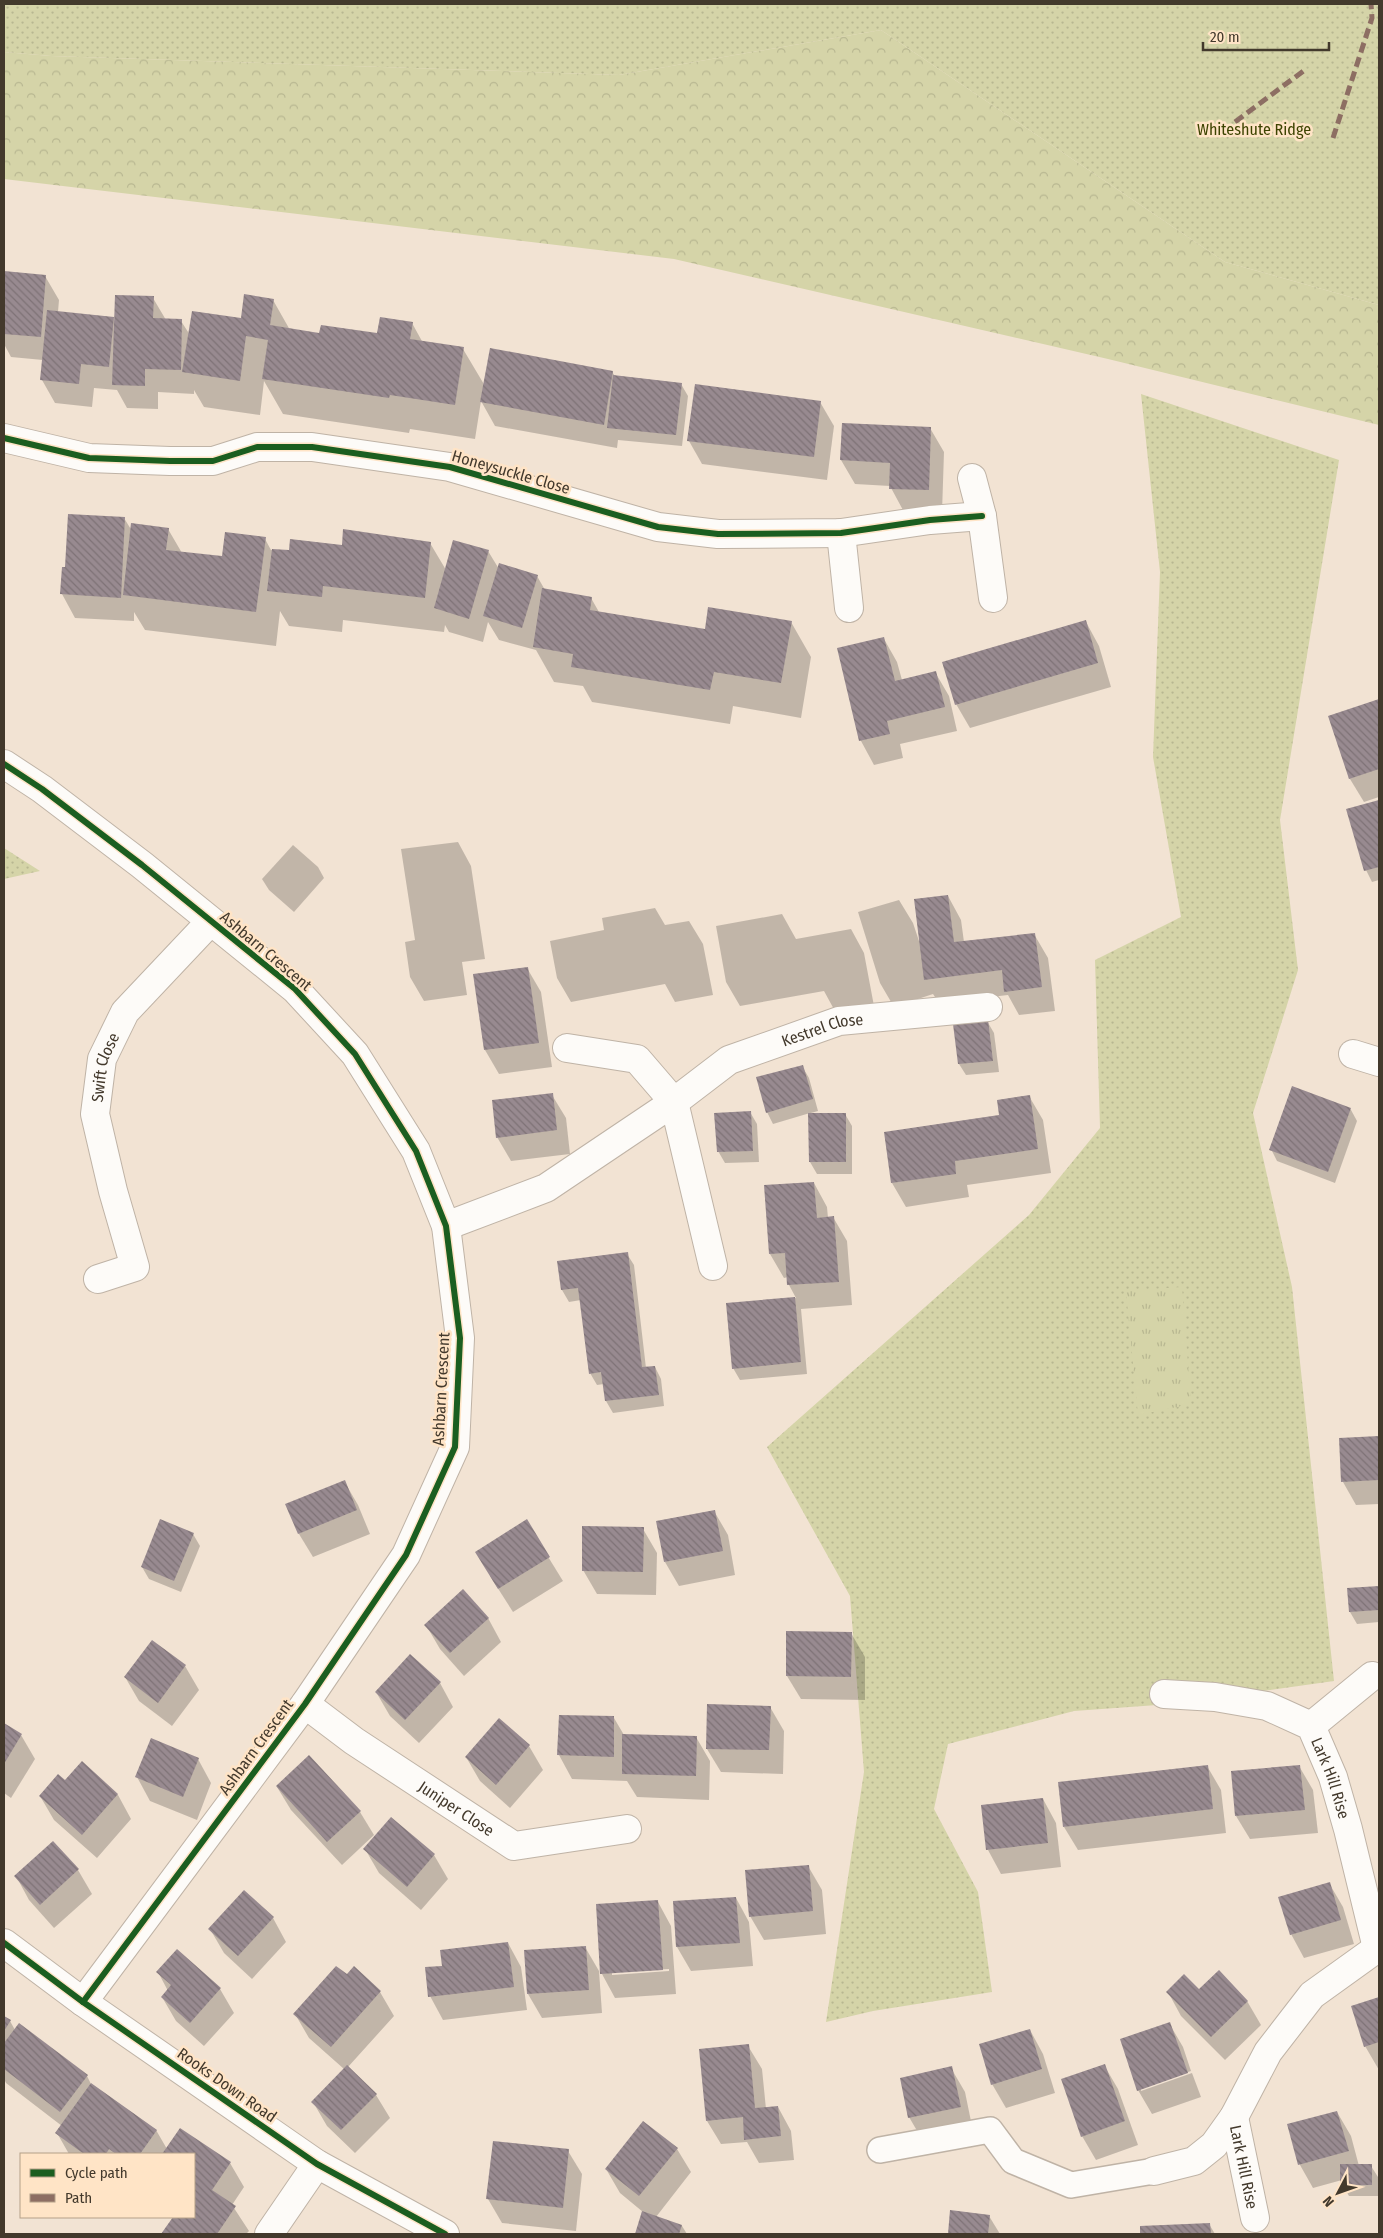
<svg xmlns="http://www.w3.org/2000/svg" width="1383" height="2238" font-family="'Fira Sans Condensed',sans-serif">
<defs>
<pattern id="grass-dots" width="8" height="8" patternUnits="userSpaceOnUse" patternTransform="scale(1.25)"><rect width="8" height="8" fill="#d5d4a8"/><path d="M2 2h.1M6 6h.1" fill="none" stroke="#b8b791" stroke-width="1.8" stroke-linecap="round"/></pattern>
<pattern id="forest-crowns" width="20" height="18" patternUnits="userSpaceOnUse" patternTransform="scale(1.25)"><rect width="20" height="18" fill="#d5d4a8"/><path d="M2 6a3 3 0 1 1 6 0M12 15a3 3 0 1 1 6 0" fill="none" stroke="#b8b791"/></pattern>
<pattern id="park-tufts" width="24" height="20" patternUnits="userSpaceOnUse" patternTransform="scale(1.25)"><rect width="24" height="20" fill="#d5d4a8"/><path d="M3 7l-1-3M5 7V3M7 7l1-3M15 17l-1-3M17 17v-4M19 17l1-3" fill="none" stroke="#b8b791"/></pattern>
<pattern id="building-back-hatch" width="6" height="6" patternUnits="userSpaceOnUse" patternTransform="scale(1.25)"><rect width="6" height="6" fill="#988a90"/><path d="M-1 5l2 2M0 0l6 6M5-1l2 2" fill="none" stroke="#7e7276"/></pattern>
</defs>
<rect width="100%" height="100%" fill="#f2e3d3"/>
<g fill="url(#grass-dots)">
<path d="M4 4H1379V305L1225 262 881 30 619 75 51 56 4 52Z"/>
<path d="M1141 394 1339 460 1280 820 1298 970 1253 1113 1292 1287 1334 1681 1171 1704 1074 1711 948 1744 934 1809 978 1892 992 1992 873 2011 826 2022 864 1772 850 1596 767 1447 1029 1215 1100 1128 1095 960 1181 917 1153 757 1160 572Z"/>
<path d="M4 848 40 871 4 879Z"/>
</g>
<path fill="url(#forest-crowns)" d="M881 30 1225 262 1379 305V425L1108 359 674 259 4 179V52L51 56 619 75Z"/>
<path fill="url(#park-tufts)" d="M1182 1287 1191 1404 1138 1415 1126 1291Z"/>
<g fill="#0003" fill-rule="evenodd">
<path d="M4 273 45 276 59 300 58 312 113 318 116 323 153 298 166 320 181 321 190 335 242 319 273 300 290 330 320 334 378 335 412 323 423 343 463 349 485 386 612 372 615 376 681 384 688 396 682 446 618 440 617 448 495 426 481 401 475 439 410 429 409 433 283 414 264 381 260 415 204 407 194 390V394L158 392V409L127 408 117 390 94 388 92 407 55 403 42 380 43 360 11 357 4 344Z"/>
<path d="M820 402 834 426 827 480 702 464 689 441Z"/>
<path d="M843 425 930 428 944 452 942 513 904 512 890 486 855 484 841 460Z"/>
<path d="M124 518 132 531 168 529 182 553 223 558 265 539 271 550 290 552 343 546 430 543 446 570 488 551 499 569 537 576 545 590 591 598 599 612 706 630 791 622 811 657 801 718 733 706 730 724 592 702 583 686 554 682 536 650 499 640 488 622 483 642 449 632 445 625 444 632 343 620 342 632 289 626 280 611 276 646 145 630 134 612V621L75 618 62 594 63 568H66Z"/>
<path d="M1086 622 1099 646 1111 687 970 728 956 704Z"/>
<path d="M884 639 897 662 902 680 935 672 949 696 957 731 900 744 903 758 874 765 861 741 839 649Z"/>
<path d="M1379 701V797L1364 802 1350 779 1329 717Z"/>
<path d="M1379 801V880L1372 882 1366 870 1348 810Z"/>
<path d="M458 842 471 866 485 959 462 962 467 995 424 1001 410 977 405 942 415 940 401 849Z"/>
<path d="M293 845 318 867 324 878 294 912 269 890 262 879Z"/>
<path d="M948 896 961 920 964 942 1034 934 1048 958 1055 1011 1019 1015 1008 995 939 1003 933 994 894 1007 880 983 858 912 899 900 913 923 919 941Z"/>
<path d="M655 908 665 925 689 921 703 944 713 995 675 1002 665 984 571 1002 557 978 550 941 604 930 602 918Z"/>
<path d="M782 914 796 939 851 929 864 953 874 1006 836 1013 824 991 740 1006 726 982 716 926Z"/>
<path d="M527 968 541 992 552 1067 499 1074 485 1050 475 975Z"/>
<path d="M987 1021 994 1033 999 1072 966 1075 959 1064Z"/>
<path d="M802 1066 809 1078 818 1111 811 1113 845 1114 852 1126V1174H817L810 1162V1113L773 1124 767 1112Z"/>
<path d="M1293 1088 1351 1110 1357 1121 1335 1183 1277 1161 1271 1149Z"/>
<path d="M552 1095 566 1118 570 1154 511 1161 497 1137Z"/>
<path d="M1029 1096 1043 1120 1051 1173 967 1185 969 1197 906 1207 892 1183 885 1133 1001 1116Z"/>
<path d="M750 1112 757 1124 759 1162 725 1163 718 1151Z"/>
<path d="M814 1183 827 1207 828 1218 833 1217 847 1241 852 1305 801 1309 807 1374 740 1380 733 1368 727 1304 796 1298 789 1285 788 1277 784 1278 770 1254 765 1186Z"/>
<path d="M627 1254 634 1265 646 1368 655 1367 661 1379 664 1406 613 1413 606 1401 604 1384 597 1385 590 1373 581 1300 569 1302 562 1290 558 1262Z"/>
<path d="M1379 1437V1504L1356 1505 1343 1482 1340 1440Z"/>
<path d="M344 1481 358 1505 370 1534 313 1557 299 1534 287 1505Z"/>
<path d="M714 1511 728 1535 735 1575 679 1586 665 1562Z"/>
<path d="M526 1521 563 1581 513 1612 490 1576Z"/>
<path d="M643 1529 657 1553 656 1595 597 1594 583 1570Z"/>
<path d="M193 1534 200 1546 181 1592 149 1579 142 1567Z"/>
<path d="M1379 1587V1622L1357 1624 1350 1612 1349 1589Z"/>
<path d="M488 1618 501 1642 464 1676 440 1649 426 1625Z"/>
<path d="M851 1633 865 1657V1700L801 1699 787 1676Z"/>
<path d="M152 1642 185 1666 199 1690 172 1726 139 1701 125 1677Z"/>
<path d="M440 1683 453 1707 419 1743 390 1716 376 1692Z"/>
<path d="M770 1707 784 1731 783 1774 721 1772 707 1749Z"/>
<path d="M560 1716 614 1718 624 1735 696 1737 710 1761 709 1800 637 1797 627 1781 572 1779 559 1755Z"/>
<path d="M4 1725 21 1735 35 1759 11 1798 4 1793Z"/>
<path d="M529 1746 543 1770 510 1808 480 1781 466 1757Z"/>
<path d="M198 1759 211 1783 197 1820 150 1801 137 1777Z"/>
<path d="M82 1763 118 1795 131 1819 97 1858 54 1820 40 1796 65 1782Z"/>
<path d="M1207 1766 1221 1790 1226 1833 1078 1850 1064 1827Z"/>
<path d="M1299 1766 1313 1790 1318 1833 1250 1839 1236 1816Z"/>
<path d="M277 1787 360 1812 374 1835 342 1865 291 1810Z"/>
<path d="M1043 1799 1056 1823 1061 1867 1001 1874 988 1850Z"/>
<path d="M53 1842 78 1870 92 1894 54 1928 29 1900 16 1876Z"/>
<path d="M365 1849 434 1855 448 1879 421 1910 379 1873Z"/>
<path d="M808 1866 822 1890 826 1934 764 1940 750 1916Z"/>
<path d="M1329 1883 1343 1907 1354 1944 1304 1958 1291 1934Z"/>
<path d="M736 1898 749 1922 753 1966 691 1971 677 1947 674 1902Z"/>
<path d="M658 1902 671 1926 676 1994 615 1998 602 1974ZM669 1969V1971L612 1975V1972Z"/>
<path d="M273 1918 286 1942 252 1979 224 1953 210 1929Z"/>
<path d="M508 1943 521 1967 527 2010 443 2020 430 1996 443 1967Z"/>
<path d="M585 1947 599 1971 602 2013 542 2018 528 1994Z"/>
<path d="M354 1968 380 1992 394 2016 348 2067 376 2095 390 2118 355 2153 327 2126 313 2102 344 2069 309 2038 295 2014 347 1976Z"/>
<path d="M158 1972 220 1989 234 2013 204 2046 176 2021 162 1997 168 1991Z"/>
<path d="M1198 1991 1247 2001 1261 2025 1225 2060 1181 2016 1168 1992Z"/>
<path d="M1379 1999V2070L1365 2046 1352 2007Z"/>
<path d="M4 2017 10 2021 15 2030 87 2076 91 2084 156 2130 167 2149 180 2130 230 2163 244 2187 232 2205 249 2231 246 2234H163L175 2217H194V2154H69L57 2133 62 2126 6 2083 4 2079Z"/>
<path d="M1169 2023 1183 2047 1191 2071 1141 2088V2091L1192 2073 1201 2097 1152 2114 1138 2090Z"/>
<path d="M1030 2030 1043 2054 1055 2093 1006 2108 992 2084Z"/>
<path d="M748 2046 762 2069 766 2109 778 2107 791 2131 794 2160 759 2163 747 2142 721 2144 707 2121Z"/>
<path d="M1104 2065 1118 2089 1138 2145 1096 2160 1082 2136Z"/>
<path d="M951 2068 965 2092 973 2131 923 2141 909 2117Z"/>
<path d="M1337 2112 1351 2136 1359 2166H1371L1378 2177V2196H1349L1342 2184V2180L1313 2188 1300 2165 1289 2125Z"/>
<path d="M677 2149 691 2172 656 2217 682 2226 687 2234H636L643 2212 620 2193 606 2169Z"/>
<path d="M568 2151 582 2174 576 2231 502 2223 488 2199Z"/>
<path d="M951 2211 989 2216 1000 2234H949Z"/>
<path d="M1209 2224 1215 2234H1141V2227Z"/>
</g>
<g fill="url(#building-back-hatch)">
<path d="M4 271 46 275 41 337 4 334Z"/>
<path d="M244 294 274 299 270 325 319 333 321 325 377 333 380 317 413 322 410 339 464 347 455 405 390 395 389 398 262 379 268 340 246 336 240 381 182 372 192 311 241 318Z"/>
<path d="M115 295 154 296 153 318 182 319 181 370 145 369V386L112 385Z"/>
<path d="M47 310 114 317 109 367 81 364 79 384 40 380Z"/>
<path d="M490 348 613 371 604 425 480 402Z"/>
<path d="M613 375 682 383 676 435 607 428Z"/>
<path d="M695 384 821 401 814 457 687 441Z"/>
<path d="M842 423 931 427 929 490 889 489 890 463 840 460Z"/>
<path d="M68 514 125 517 121 598 60 594 62 567H65Z"/>
<path d="M131 523 169 528 166 550 222 556 225 532 266 537 256 612 123 595Z"/>
<path d="M343 529 431 542 425 598 323 586 322 597 267 591 272 549 289 550 290 539 342 545Z"/>
<path d="M453 540 489 550 469 619 434 608Z"/>
<path d="M499 563 538 575 522 628 483 616Z"/>
<path d="M542 588 592 597 590 610 705 629 708 607 792 621 781 683 714 672 710 690 571 667 573 654 533 647Z"/>
<path d="M1086 620 1098 663 955 705 942 662Z"/>
<path d="M884 637 895 681 936 671 945 707 887 721 890 734 859 741 837 648Z"/>
<path d="M1379 699V769L1349 779 1328 716Z"/>
<path d="M1379 800V867L1364 871 1346 809Z"/>
<path d="M948 895 954 942 1035 933 1042 987 1004 992 1002 970 924 980 914 899Z"/>
<path d="M528 967 539 1043 484 1050 473 974Z"/>
<path d="M988 1020 993 1061 958 1064 953 1024Z"/>
<path d="M803 1065 813 1099 766 1113 756 1077Z"/>
<path d="M1292 1086 1351 1108 1328 1172 1269 1150Z"/>
<path d="M553 1093 557 1130 496 1138 492 1100Z"/>
<path d="M1030 1095 1038 1149 955 1161 956 1174 891 1183 884 1132 999 1115 997 1100Z"/>
<path d="M751 1111 753 1151 717 1152 714 1113Z"/>
<path d="M808 1113H846V1162H809Z"/>
<path d="M814 1182 817 1218 834 1216 839 1282 787 1285 785 1253 769 1254 764 1185Z"/>
<path d="M628 1252 642 1367 655 1366 659 1395 605 1401 601 1372 589 1374 578 1288 561 1290 557 1261Z"/>
<path d="M795 1297 801 1362 732 1369 726 1303Z"/>
<path d="M1379 1436V1480L1341 1482 1339 1438Z"/>
<path d="M345 1480 357 1510 298 1534 285 1504Z"/>
<path d="M715 1510 723 1551 664 1562 656 1521Z"/>
<path d="M160 1519 194 1533 174 1581 141 1567Z"/>
<path d="M527 1519 550 1557 498 1589 475 1552Z"/>
<path d="M582 1526 644 1527 643 1572 582 1571Z"/>
<path d="M1379 1586V1610L1349 1612 1347 1588Z"/>
<path d="M463 1589 489 1618 450 1653 424 1625Z"/>
<path d="M786 1631 852 1632 851 1677 786 1676Z"/>
<path d="M152 1640 186 1665 158 1703 124 1677Z"/>
<path d="M410 1654 441 1682 405 1720 375 1692Z"/>
<path d="M707 1704 771 1706 769 1750 706 1749Z"/>
<path d="M559 1715 614 1716V1757L557 1755Z"/>
<path d="M499 1718 530 1745 496 1785 465 1757Z"/>
<path d="M4 1723 22 1734 4 1764Z"/>
<path d="M622 1734 697 1736 696 1776 622 1774Z"/>
<path d="M151 1738 199 1758 183 1797 135 1777Z"/>
<path d="M309 1755 361 1811 327 1842 276 1786Z"/>
<path d="M82 1761 118 1794 82 1835 39 1796 58 1774 65 1780Z"/>
<path d="M1208 1765 1213 1809 1063 1827 1058 1782Z"/>
<path d="M1300 1765 1305 1810 1235 1816 1231 1771Z"/>
<path d="M1043 1798 1048 1843 986 1850 981 1805Z"/>
<path d="M391 1817 435 1854 407 1887 363 1849Z"/>
<path d="M53 1841 79 1869 40 1905 14 1876Z"/>
<path d="M809 1865 813 1911 749 1917 745 1870Z"/>
<path d="M1330 1882 1341 1920 1290 1935 1278 1897Z"/>
<path d="M244 1890 274 1917 238 1956 208 1929Z"/>
<path d="M736 1897 740 1943 676 1947 673 1901Z"/>
<path d="M658 1900 663 1970 600 1974 596 1904Z"/>
<path d="M508 1942 514 1987 428 1997 425 1967 442 1966 440 1950Z"/>
<path d="M586 1946 589 1990 527 1994 524 1950Z"/>
<path d="M177 1949 221 1988 190 2023 161 1997 171 1985 156 1972Z"/>
<path d="M336 1966 347 1974 354 1966 381 1991 331 2047 293 2014Z"/>
<path d="M1219 1970 1248 2001 1211 2037 1166 1992 1184 1974 1199 1989Z"/>
<path d="M1379 1997V2042L1364 2047 1351 2006Z"/>
<path d="M4 2016 11 2020 4 2031Z"/>
<path d="M1170 2022 1188 2073 1137 2091 1120 2039Z"/>
<path d="M19 2023 88 2075 60 2112 4 2069V2043Z"/>
<path d="M1030 2029 1042 2069 991 2085 979 2044Z"/>
<path d="M749 2044 755 2108 778 2106 781 2136 744 2140 743 2117 706 2121 699 2049Z"/>
<path d="M1105 2064 1125 2121 1081 2137 1061 2079Z"/>
<path d="M347 2065 377 2094 341 2130 311 2102Z"/>
<path d="M952 2066 961 2107 908 2118 900 2078Z"/>
<path d="M91 2083 157 2130 140 2154H116L109 2149 106 2154H84L55 2133Z"/>
<path d="M1337 2111 1349 2151 1298 2165 1287 2124Z"/>
<path d="M643 2121 678 2148 639 2196 605 2169Z"/>
<path d="M180 2128 231 2162 212 2190 236 2206 217 2234H161L173 2217H194V2154H162Z"/>
<path d="M493 2141 569 2149 563 2208 486 2199Z"/>
<rect x="1340" y="2164" width="32" height="21"/>
<path d="M950 2210 990 2215 988 2234H948Z"/>
<path d="M642 2211 682 2225 679 2234H635Z"/>
<path d="M1210 2223 1211 2234H1140V2226Z"/>
</g>
<g fill="none" stroke-linecap="round" stroke-linejoin="round">
<g stroke="#bfb3a6" stroke-width="28">
<path id="service" d="M880 2150 990 2130 1013 2161 1071 2185 1154 2171"/>
</g>
<g stroke="#bfb3a6" stroke-width="30">
<g id="minor">
<path d="M4 438 89 458 170 461H213L257 447H312L450 467 658 527 718 534 841 533 930 520 982 516"/>
<path d="M972 478 982 516 993 598"/>
<path d="M841 533 849 608"/>
<path d="M4 764 42 789 142 865 295 989 355 1054 416 1151 446 1226 460 1338 455 1447 406 1555 305 1704 83 2002"/>
<path d="M567 1048 637 1059 674 1102 713 1266"/>
<path d="M1353 1054 1379 1062"/>
<path id="s1" d="M446 1226 546 1188 674 1102 729 1060 839 1021 988 1007"/>
<path id="s2" d="M98 1279 135 1267 113 1191 95 1114 102 1059 125 1012 210 922"/>
<path id="s3" d="M1164 1694 1215 1697 1267 1706 1311 1726 1333 1777 1348 1829 1377 1948"/>
<path id="s4" d="M305 1704 354 1741 514 1846 627 1829"/>
<path d="M1311 1726 1372 1676"/>
<path d="M4 1943 83 2002 317 2164 445 2234"/>
<path id="s5" d="M1234 2117 1255 2218"/>
<path d="M1154 2171 1194 2161 1214 2145 1234 2117 1268 2052 1312 1995 1379 1947"/>
<path d="M269 2234 317 2164"/>
</g>
</g>
<use href="#service" stroke="#fdfbf8" stroke-width="25"/>
<use href="#minor" stroke="#fdfbf8" stroke-width="28"/>
<g stroke="#8d6e63" stroke-width="5" stroke-dasharray="10 5" stroke-linecap="butt">
<path d="M1235 122 1306 69"/>
<path d="M1333 138 1372 18 1371 4"/>
</g>
<g stroke="#ffe4c6" stroke-width="9">
<g id="cycleway">
<path d="M4 438 89 458 170 461H213L257 447H312L450 467 658 527 718 534 841 533 930 520 982 516"/>
<path d="M4 764 42 789 142 865 295 989 355 1054 416 1151 446 1226 460 1338 455 1447 406 1555 305 1704 83 2002"/>
<path d="M4 1943 83 2002 317 2164 445 2234"/>
</g>
</g>
<use href="#cycleway" stroke="#1b5e20" stroke-width="6"/>
</g>
<g text-anchor="middle" dominant-baseline="central" stroke-width="5" stroke-linejoin="round" paint-order="stroke">
<g font-size="16" fill="#3d4300" stroke="#ffe4c6">
<text x="1254" y="129">Whiteshute Ridge</text>
</g>
<g font-size="16" fill="#43392c" stroke="#ffe4c6">
<text transform="translate(511 472) rotate(16)">Honeysuckle Close</text>
<text transform="translate(266 951) rotate(40)">Ashbarn Crescent</text>
<text stroke="none"><textPath href="#s1" startOffset="429">Kestrel Close</textPath></text>
<text stroke="none"><textPath href="#s2" startOffset="245">Swift Close</textPath></text>
<text transform="translate(441 1389) rotate(-87)">Ashbarn Crescent</text>
<text transform="translate(256 1747) rotate(-54)">Ashbarn Crescent</text>
<text stroke="none"><textPath href="#s3" startOffset="208">Lark Hill Rise</textPath></text>
<text stroke="none"><textPath href="#s4" startOffset="184">Juniper Close</textPath></text>
<text transform="translate(227 2085) rotate(35)">Rooks Down Road</text>
<text stroke="none"><textPath href="#s5" startOffset="51">Lark Hill Rise</textPath></text>
</g>
</g>
<rect width="1383" height="2238" fill="none" stroke="#43392c" stroke-width="10"/>
<rect x="20" y="2153" width="175" height="65" fill="#ffe4c6" stroke="#b4a088"/>
<rect x="30" y="2169" width="25" height="8" fill="#1b5e20" stroke="#b4a088"/>
<text x="65" y="2178" font-size="15" fill="#43392c">Cycle path</text>
<rect x="30" y="2194" width="25" height="8" fill="#8d6e63" stroke="#b4a088"/>
<text x="65" y="2203" font-size="15" fill="#43392c">Path</text>
<g transform="translate(1338 2193) rotate(229)" stroke="#ffe4c6" stroke-width="4" paint-order="stroke">
<path d="M0-4L9 19L0 12L-9 19Z" fill="#43392c"/>
<text y="-8" font-size="14" font-weight="bold" text-anchor="middle" fill="#43392c">N</text>
</g>
<path d="M1203 42v8h126v-8" fill="none" stroke="#43392c" stroke-width="2.5"/>
<text x="1210" y="42" font-size="15" fill="#43392c" stroke="#ffe4c6" stroke-width="4" paint-order="stroke">20 m</text>
</svg>
